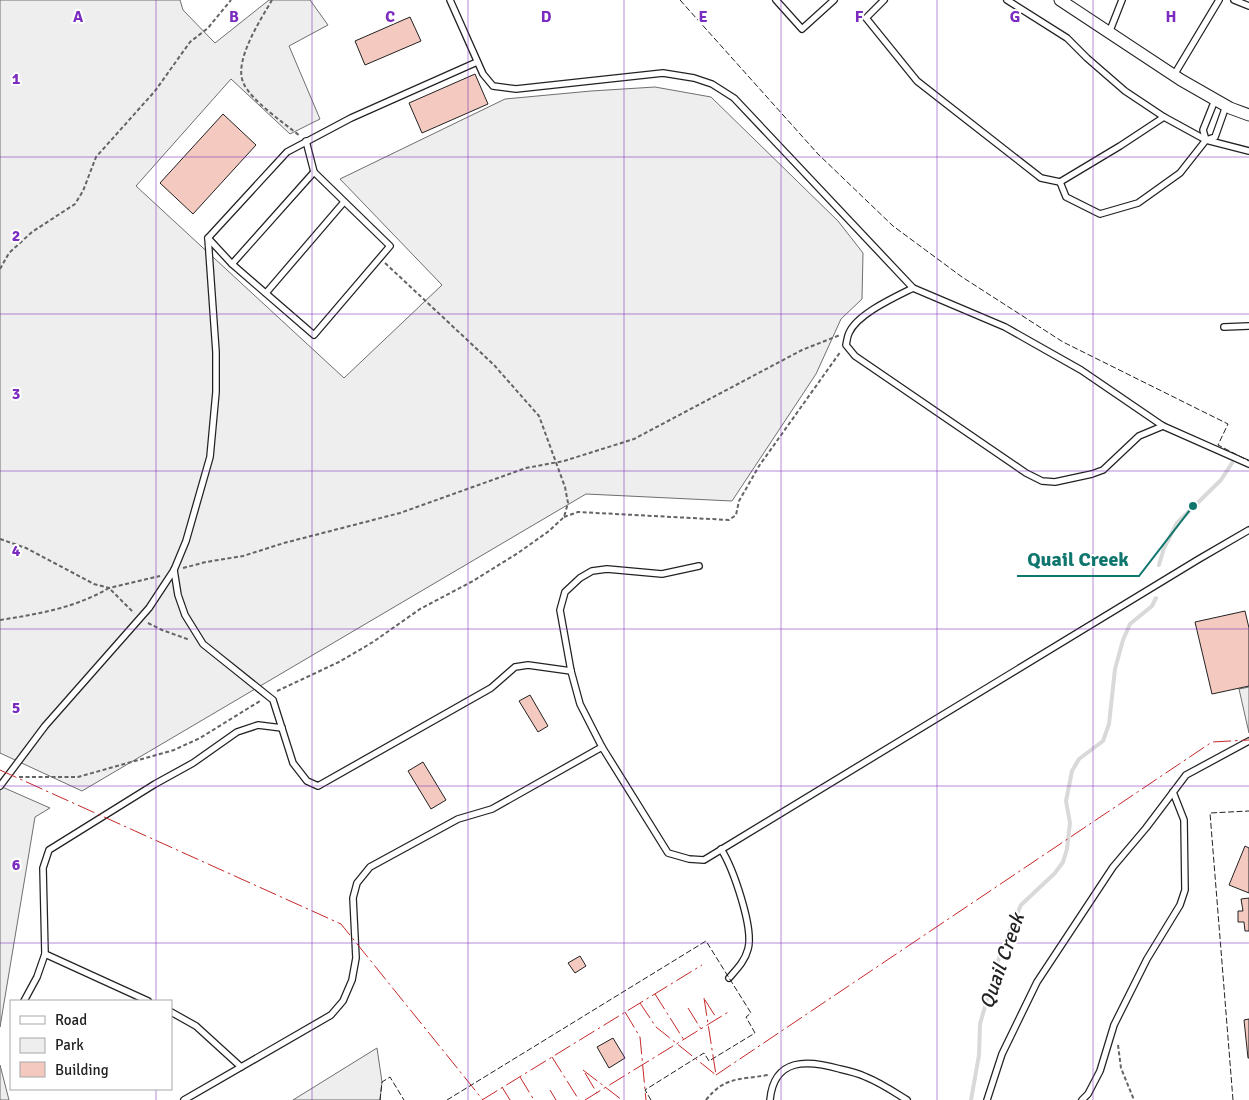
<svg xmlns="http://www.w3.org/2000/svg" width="1249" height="1100" font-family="Signika,sans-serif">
<rect width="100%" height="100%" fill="#fff"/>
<g fill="#eee" stroke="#6f6f6f">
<path d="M0 0H180L183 10 215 43 269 0H310L328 25 289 46 320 119 290 134 231 79 136 186 344 378 442 285 340 179 505 99 591 91 655 87 711 97 838 221 863 253 862 299 841 319 816 374 732 501 586 494 82 791 0 753Z"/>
<path d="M0 786 50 808 35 817 0 1027Z"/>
<path d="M377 1048 382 1082 380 1100H293Z"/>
<path d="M0 1065 9 1100H0Z"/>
</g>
<path fill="#ededed" stroke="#6f6f6f" d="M1249 687V733L1239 689Z"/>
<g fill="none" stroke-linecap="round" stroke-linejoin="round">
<g stroke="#d9d9d9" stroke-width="4">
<path d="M1159 565 1164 548 1177 523 1221 480 1232 463"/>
<path d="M971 1100 979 1055 980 1024 1001 951 1021 905 1055 873 1063 862 1067 849 1070 823 1066 801 1072 771 1079 759 1103 741 1109 724 1115 669 1123 640 1130 624 1152 606 1156 598"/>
</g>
</g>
<g fill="#f3c9c0" stroke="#222">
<path d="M410 17 421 41 365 65 355 41Z"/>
<path d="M475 74 488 104 422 133 409 103Z"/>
<path d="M223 114 256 145 193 214 160 183Z"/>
<path d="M1245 611 1249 628V686L1212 694 1195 622Z"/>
<path d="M530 695 548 726 538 732 519 701Z"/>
<path d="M423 762 446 800 431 809 408 771Z"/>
<path d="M1245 846 1249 848V893L1229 885Z"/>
<path d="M1249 898V931H1245L1244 922H1238V911H1243L1241 899Z"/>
<path d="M580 956 586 966 575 973 568 963Z"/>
<path d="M1249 1019V1058H1248L1244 1020Z"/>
<path d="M613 1038 625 1058 609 1068 597 1047Z"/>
</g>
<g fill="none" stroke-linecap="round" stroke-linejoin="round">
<g stroke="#222" stroke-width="8">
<g id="service">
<path d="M450 0 483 74 493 86 516 89 663 73 694 78 712 84 734 98 913 288 1005 327 1081 370 1163 426 1249 464"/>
<path d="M776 0 802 29 834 0"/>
<path d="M884 0 866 18 917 81 1041 178 1060 182"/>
<path d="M1007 0 1067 38 1087 58 1125 91 1164 117"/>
<path d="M1234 0 1249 6"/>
<path d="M1109 33 1122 0"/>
<path d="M1174 75 1219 0"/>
<path d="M1226 106 1215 137 1206 140 1180 173 1138 203 1100 214 1066 197 1060 182 1120 146 1164 117 1206 140 1249 151"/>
<path d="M1206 140 1203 130 1215 100"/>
<path d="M208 238 232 264 314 335 390 246 314 172 306 141"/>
<path d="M232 264 314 172"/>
<path d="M913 288C895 297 857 314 849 333 847 337 847 341 846 345L855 356 1026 473 1042 481 1055 482 1092 474 1103 470 1139 436 1163 426"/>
<path d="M266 293 344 202"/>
<path d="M1224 327 1249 326"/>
<path d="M699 566 662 574 607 569 592 571 580 578 565 592 560 610 571 671 580 704 602 747 668 853 689 859 704 860 1199 559 1249 530"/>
<path d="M174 570 178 595 185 615 203 644 273 700 293 763 307 781 318 786 491 688 515 667 528 665 571 671"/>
<path d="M0 786 45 726 149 608 174 570 186 541 210 457 216 392V352L208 238 287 152 351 118 477 62"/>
<path d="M721 849C733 868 754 928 748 949 745 961 737 969 729 978"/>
<path d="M45 954 148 1001"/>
<path d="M24 1001 37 977 45 954 43 868 49 850 155 784 193 763 237 732 258 725 282 728"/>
<path d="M171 1012 196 1026 241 1067"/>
<path d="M184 1100 331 1015 343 1001 352 980 356 958 353 898 357 883 370 867 458 819 492 809 602 747"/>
<path d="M770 1100C774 1057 808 1060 840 1069 849 1071 858 1073 866 1077 881 1083 894 1092 907 1100"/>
<path d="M987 1100 1002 1054 1037 982 1113 867 1146 828 1186 775 1249 741"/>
<path d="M1082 1100 1088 1094 1100 1071 1114 1025 1147 959 1180 905 1185 890 1184 820 1173 792"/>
</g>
</g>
<g stroke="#222" stroke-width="13">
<path id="minor" d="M1060 0 1181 80 1230 108 1249 115"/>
</g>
<g stroke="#646464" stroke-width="2" stroke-dasharray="4 2.5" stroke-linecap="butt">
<path d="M272 0C261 19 234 60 243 82 250 100 284 123 300 136"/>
<path d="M0 269 9 253 32 232 75 204 83 191 96 157 155 91 190 42 208 28 231 0"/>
<path d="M564 517 578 512 729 520 736 515 739 501 759 466 841 351"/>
<path d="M0 539 26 548 94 584 109 588 160 576"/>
<path d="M183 568 206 562 243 556 284 543 400 513 526 468 564 461 634 439 802 350 840 335"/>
<path d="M0 620C38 614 75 608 109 588L134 613"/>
<path d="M148 623 162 630 190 640"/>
<path d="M277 691 339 662 373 642 420 609 473 581 518 553 549 531 564 517 568 503 565 487 539 416 494 365 385 263"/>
<path d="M19 777H78L174 750 200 738 260 701"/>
<path d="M1118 1045 1121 1068 1134 1100"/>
<path d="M706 1100C725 1076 740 1080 768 1075"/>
</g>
<use href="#service" stroke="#fff" stroke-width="5.5"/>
<use href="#minor" stroke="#fff" stroke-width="11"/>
<g stroke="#222" stroke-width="1" stroke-dasharray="6 2.5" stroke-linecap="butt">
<path d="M680 0 818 154 893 226 962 277 1063 342 1228 424 1218 445 1249 461"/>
<path d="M380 1100 382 1082 390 1077 404 1100"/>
<path d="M447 1100 706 941 751 1013 746 1017 755 1033 709 1061 704 1053 645 1090 651 1100"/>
<path d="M1233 1100 1210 813 1249 811"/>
</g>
<g stroke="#c62828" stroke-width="1" stroke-dasharray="18 4 2.5 4" stroke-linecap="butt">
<path d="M0 770 341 924 483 1100"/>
<path d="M655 994 684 1040"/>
<path d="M704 998 716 1075"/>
<path d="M705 1000 717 1019"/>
<path d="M640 1003 656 1027 716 1075"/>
<path d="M688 1008 701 1029"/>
<path d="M625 1012 640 1037 646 1100"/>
<path d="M552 1057 579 1100"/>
<path d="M583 1070 622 1100"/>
<path d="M585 1073 597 1093"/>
<path d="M716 1075 1212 742 1249 740"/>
<path d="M520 1077 534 1100"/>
<path d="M502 1087 510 1100"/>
<path d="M550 1090 556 1100"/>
<path d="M482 1100 702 965"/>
<path d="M585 1100 730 1011"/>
</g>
</g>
<path fill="none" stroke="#7b2cbf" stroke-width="1" stroke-opacity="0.55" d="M156 0V1001M312 0V1100M468 0V1100M624 0V1100M781 0V1100M937 0V1100M1093 0V1100M0 157H1249M0 314H1249M0 471H1249M0 629H1249M0 786H1249M0 943H1249M156 1089V1100"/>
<g text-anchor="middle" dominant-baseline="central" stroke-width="4" stroke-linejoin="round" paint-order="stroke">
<g font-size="20" font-style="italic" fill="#222" stroke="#fff">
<text transform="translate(1002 961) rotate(-71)">Quail Creek</text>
</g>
</g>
<g font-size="16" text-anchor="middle" font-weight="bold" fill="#7b2cbf" stroke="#fff" stroke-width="4" stroke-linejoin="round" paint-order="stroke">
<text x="78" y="22">A</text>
<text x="234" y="22">B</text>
<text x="390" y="22">C</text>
<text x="546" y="22">D</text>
<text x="703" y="22">E</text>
<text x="859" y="22">F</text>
<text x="1015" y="22">G</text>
<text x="1171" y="22">H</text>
<text x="16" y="84">1</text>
<text x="16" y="241">2</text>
<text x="16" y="399">3</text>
<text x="16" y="556">4</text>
<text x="16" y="713">5</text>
<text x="16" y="870">6</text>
</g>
<path fill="none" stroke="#0f766e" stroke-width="2" d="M1193 506L1139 576H1017"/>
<circle fill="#0f766e" stroke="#fff" stroke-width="2" cx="1193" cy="506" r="5"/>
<g font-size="20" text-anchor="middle" font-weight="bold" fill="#0f766e" stroke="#fff" stroke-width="4" stroke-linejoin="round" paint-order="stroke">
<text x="1078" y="566">Quail Creek</text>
</g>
<rect x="10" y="1000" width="162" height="90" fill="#ffffff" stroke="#a7a7a7"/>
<rect x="20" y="1016" width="25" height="8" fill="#ffffff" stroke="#a7a7a7"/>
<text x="55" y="1025" font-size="15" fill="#222222">Road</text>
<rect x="20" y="1038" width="25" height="15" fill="#eeeeee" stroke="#a7a7a7"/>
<text x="55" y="1050" font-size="15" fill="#222222">Park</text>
<rect x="20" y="1062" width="25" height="15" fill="#f3c9c0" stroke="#a7a7a7"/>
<text x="55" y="1075" font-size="15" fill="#222222">Building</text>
</svg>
